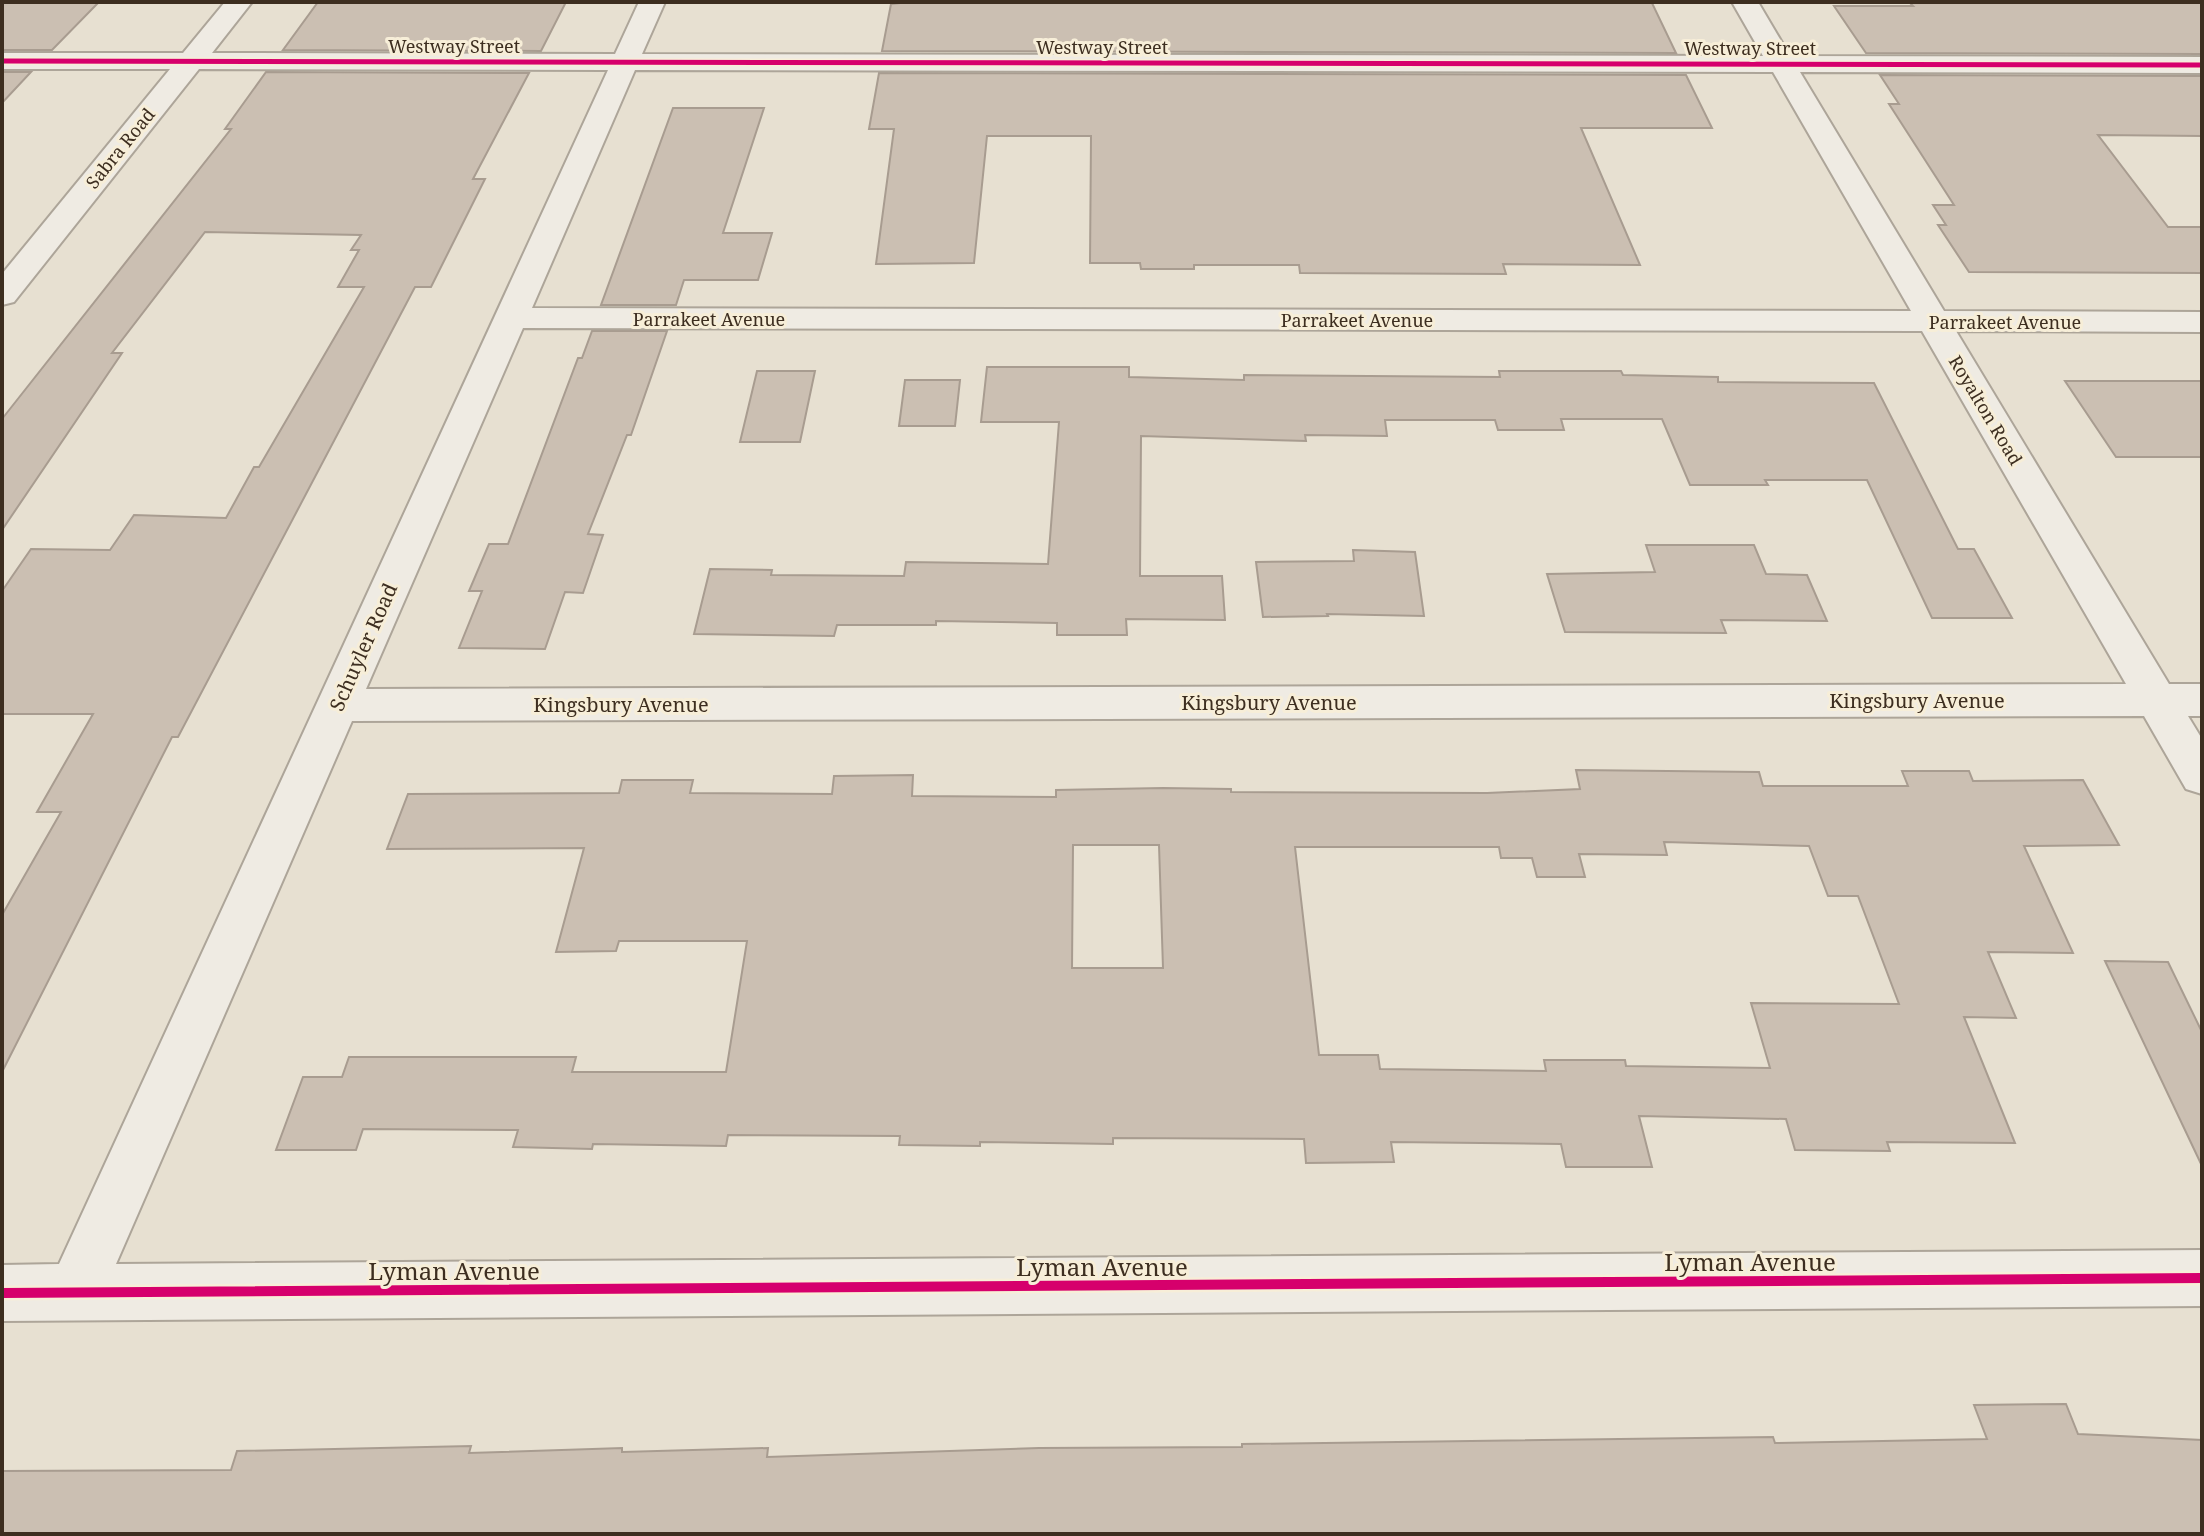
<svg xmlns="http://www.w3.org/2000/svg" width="2204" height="1536" font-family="'Noto Serif',serif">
<rect width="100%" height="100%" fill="#e7e0d1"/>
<g fill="#cbbfb2" stroke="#a89c90" stroke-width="2" fill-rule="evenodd">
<path d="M2 2H99L52 50H2Z"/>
<path d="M318 2H566L541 51 283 50Z"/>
<path d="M910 2 1652 3 1676 53 882 51 891 4Z"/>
<path d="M1909 2H2202V54L1866 53 1834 6H1913Z"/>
<path d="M2 72H31L2 103Z"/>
<path d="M266 72 529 73 473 179H485L431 287H415L178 737H172L2 1072V915L61 812H37L93 714H2V591L31 549 110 550 134 515 226 518 254 467H259L364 287H338L359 250H351L361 235 205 232 112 353H122L2 530V419L231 129H225Z"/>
<path d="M879 73 1686 75 1712 128H1581L1640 265 1503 264 1506 274 1300 273 1299 265H1194V269H1141L1140 263H1090L1091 136H987L974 263 876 264 894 129H869Z"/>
<path d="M1880 75 2202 76V136L2098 135 2168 227H2202V273L1969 272 1938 225H1946L1933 205H1954L1889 104H1899Z"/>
<path d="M673 108H764L723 233H772L758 280H684L676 305H601Z"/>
<path d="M592 331H667L631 435H627L588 534 603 535 583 593 565 592 545 649 459 648 482 591H469L489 544H508L578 358H582Z"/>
<path d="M987 367H1129V377L1244 380V375L1500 377 1499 371H1621L1623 375 1718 377V382L1874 383 1958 549H1974L2012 618H1932L1867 480H1765L1768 485H1690L1662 419H1561L1564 430H1498L1495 420H1385L1387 436 1305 435 1306 441 1141 436 1140 576H1222L1225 620 1126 619 1127 635H1057V623L936 621V625H837L834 636 694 634 710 569 772 570 771 575 904 576 906 562 1048 564 1059 422H981Z"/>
<path d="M757 371H815L800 442H740Z"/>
<path d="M905 380H960L955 426H899Z"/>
<path d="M2065 381H2202V457H2116Z"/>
<path d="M1646 545H1754L1766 574 1807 575 1827 621 1721 620 1726 633 1565 632 1547 574 1655 572Z"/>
<path d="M1353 550 1415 552 1424 616 1327 614 1328 616 1263 617 1256 562 1354 561Z"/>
<path d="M1576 770 1759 772 1763 786H1908L1902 771H1969L1973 781 2083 780 2119 845 2024 846 2073 953 1988 952 2016 1018 1964 1017 2015 1143 1887 1142 1890 1151 1795 1150 1786 1119 1639 1116 1652 1167H1566L1561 1144 1391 1142 1394 1162 1306 1163 1304 1139 1113 1138V1144L980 1142V1146L899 1145 900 1136 728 1135 726 1146 593 1144 592 1149 513 1147 518 1130 363 1129 356 1150H276L303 1077H342L349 1057H576L572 1072H726L747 941H619L616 951 556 952 584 848 387 849 408 794 619 793 622 780H693L690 793 832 794 834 776 913 775 912 796 1056 797V790L1163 788 1231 789V792L1487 793 1580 789ZM1664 842 1809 846 1828 896H1858L1899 1004 1751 1003 1770 1068 1626 1066 1625 1060H1544L1546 1071 1380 1069 1378 1055H1319L1295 847H1499L1501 858H1532L1537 877H1585L1579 854 1667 855ZM1073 845H1159L1163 968H1072Z"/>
<path d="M2105 961 2168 962 2202 1032V1166Z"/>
<path d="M2066 1404 2078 1434 2202 1440V1534H2V1471L231 1470 237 1451 471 1446 469 1453 622 1448V1452L768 1448 767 1457 1039 1448 1242 1447V1444L1773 1437 1775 1443 1987 1439 1974 1405Z"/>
</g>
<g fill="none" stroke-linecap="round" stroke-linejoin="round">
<g stroke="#ada599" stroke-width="4">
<path id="minor" d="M225 2H252L212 53 615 54 639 2H665L642 54 1763 56 1732 2H1758L1790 56 2202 57V73L1800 72 1944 311 2202 312V332L1956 331 2169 684H2202V716H2188L2202 739V794L2186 789 2144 716 352 721 116 1264 2202 1250V1306L2 1321V1265L59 1264 608 70 199 69 14 302 2 305V274L170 69H2V53H183ZM635 70 1773 72 1911 311 532 308ZM523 328 1922 331 2126 684 366 689Z"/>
</g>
<use href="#minor" fill="#efebe3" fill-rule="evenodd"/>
<g stroke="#f7eed8" stroke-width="8">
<path id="cycleway-far1" d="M2 61 2202 65"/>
</g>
<g stroke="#f7eed8" stroke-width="15">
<path id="cycleway" d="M2 1293 2202 1278"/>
</g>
<use href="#cycleway-far1" stroke="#d6006c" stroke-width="5"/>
<use href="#cycleway" stroke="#d6006c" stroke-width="10"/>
</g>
<g text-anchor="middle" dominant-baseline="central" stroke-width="6" stroke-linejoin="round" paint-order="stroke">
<g font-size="18" fill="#3d2e20" stroke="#f7eed8">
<text x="454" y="46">Westway Street</text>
<text x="1102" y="47">Westway Street</text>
<text x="1750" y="48">Westway Street</text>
<text transform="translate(120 148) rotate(-51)">Sabra Road</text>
<text x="709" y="319">Parrakeet Avenue</text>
<text x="1357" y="320">Parrakeet Avenue</text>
<text x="2005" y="322">Parrakeet Avenue</text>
<text transform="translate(1986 410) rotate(59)">Royalton Road</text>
</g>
<g font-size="20" fill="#3d2e20" stroke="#f7eed8">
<text transform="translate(363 647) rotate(-66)">Schuyler Road</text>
<text x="1917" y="700">Kingsbury Avenue</text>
<text x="1269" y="702">Kingsbury Avenue</text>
<text x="621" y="704">Kingsbury Avenue</text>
</g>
<g font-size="24" fill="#3d2e20" stroke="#f7eed8">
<text x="1750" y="1261">Lyman Avenue</text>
<text x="1102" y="1266">Lyman Avenue</text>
<text x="454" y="1270">Lyman Avenue</text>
</g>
</g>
<rect width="2204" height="1536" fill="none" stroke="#3d2e20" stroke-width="8"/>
</svg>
